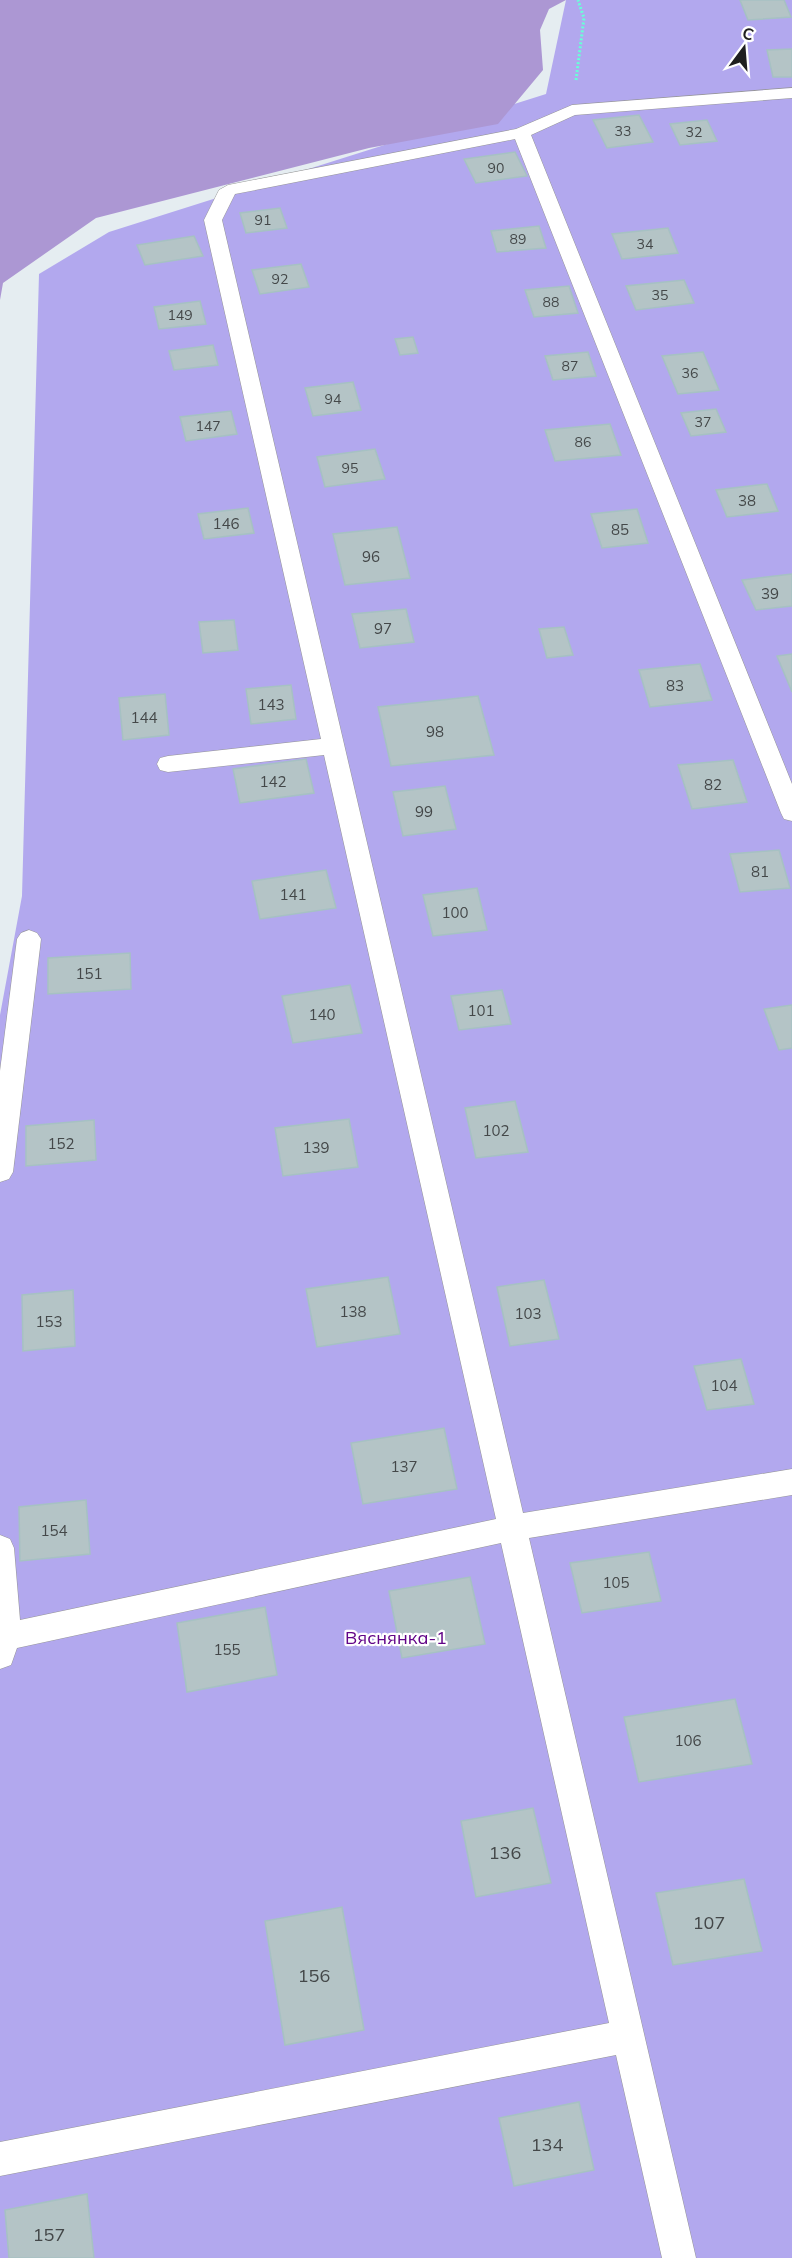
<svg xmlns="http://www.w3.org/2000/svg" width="792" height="2258" font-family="Mulish,sans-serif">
<rect width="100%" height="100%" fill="#e5edf1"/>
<path fill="#b2a8ee" d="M566 0H792V2258H0V1015L22 896 39 274 109 232 546 94Z"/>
<path fill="#ac97d3" d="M0 0H566L549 9 540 30 543 70 498 124 369 148 96 218 3 283 0 300Z"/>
<g fill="#b4c4c6" stroke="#a6c1c3" stroke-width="1.5">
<path d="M740 0H784L791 17 748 20Z"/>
<path d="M792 49V77H773L767 50Z"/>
<path d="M639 115 653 142 607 148 593 120Z"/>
<path d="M707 120 717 141 680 145 670 124Z"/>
<path d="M515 152 527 176 476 183 464 159Z"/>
<path d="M280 208 287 228 246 233 240 213Z"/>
<path d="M539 226 546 248 497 252 491 231Z"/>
<path d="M668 228 678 253 622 259 612 234Z"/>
<path d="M194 236 203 256 145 265 137 245Z"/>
<path d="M301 264 309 287 260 294 252 270Z"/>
<path d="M684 280 694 303 636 310 626 286Z"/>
<path d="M569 286 578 313 534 317 525 290Z"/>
<path d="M200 301 206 324 159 329 154 307Z"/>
<path d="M413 337 418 353 400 355 395 339Z"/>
<path d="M213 345 218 365 174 370 169 351Z"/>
<path d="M588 352 596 376 553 380 545 356Z"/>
<path d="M703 352 719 390 678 394 662 356Z"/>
<path d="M353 382 361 410 313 416 305 388Z"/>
<path d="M716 409 726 432 691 436 681 413Z"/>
<path d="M231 411 237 434 186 441 180 417Z"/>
<path d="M610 424 621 455 555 461 545 430Z"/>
<path d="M375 449 385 479 325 487 317 457Z"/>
<path d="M767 484 778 511 727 517 716 490Z"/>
<path d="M248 508 254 533 204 539 198 514Z"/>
<path d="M637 509 648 543 602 548 591 514Z"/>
<path d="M397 527 410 578 345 585 333 534Z"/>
<path d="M792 574V606L756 610 742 580Z"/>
<path d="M406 609 414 642 360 648 352 614Z"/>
<path d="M234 620 238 650 203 653 199 622Z"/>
<path d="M564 627 573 655 547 658 539 629Z"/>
<path d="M792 654V692L777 656Z"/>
<path d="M700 664 712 700 650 707 639 670Z"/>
<path d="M291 685 296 719 251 724 246 689Z"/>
<path d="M165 694 169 735 123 740 119 698Z"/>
<path d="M478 696 494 755 391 766 378 707Z"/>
<path d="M306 759 314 793 240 803 233 769Z"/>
<path d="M733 760 747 802 692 809 678 765Z"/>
<path d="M445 786 456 829 403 836 393 792Z"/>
<path d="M779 850 790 888 740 892 730 854Z"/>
<path d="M326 870 336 908 260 919 252 881Z"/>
<path d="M477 888 487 930 433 936 423 895Z"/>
<path d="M130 953 131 989 48 994V958Z"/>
<path d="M350 985 362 1033 293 1043 282 996Z"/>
<path d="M502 990 511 1024 459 1030 451 996Z"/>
<path d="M792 1005V1048L779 1050 764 1009Z"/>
<path d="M515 1101 528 1152 476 1158 465 1108Z"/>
<path d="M349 1119 358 1167 283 1176 275 1128Z"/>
<path d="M94 1120 96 1160 26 1166V1126Z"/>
<path d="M388 1277 400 1334 317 1347 306 1289Z"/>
<path d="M544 1280 559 1339 510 1346 497 1287Z"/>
<path d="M73 1290 75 1346 23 1351 22 1295Z"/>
<path d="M741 1359 754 1404 707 1410 694 1366Z"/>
<path d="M444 1428 457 1489 363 1504 351 1443Z"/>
<path d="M86 1500 90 1554 20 1561 19 1507Z"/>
<path d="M649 1552 661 1601 582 1613 570 1563Z"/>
<path d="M470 1577 485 1644 402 1658 389 1591Z"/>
<path d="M265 1607 277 1675 187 1692 177 1623Z"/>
<path d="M735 1699 752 1764 639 1782 624 1717Z"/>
<path d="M533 1808 551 1883 476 1897 461 1821Z"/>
<path d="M744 1879 762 1951 673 1965 656 1893Z"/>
<path d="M342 1907 364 2030 285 2045 265 1921Z"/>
<path d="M579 2102 594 2170 514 2186 499 2118Z"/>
<path d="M87 2194 94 2258H9L5 2210Z"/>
</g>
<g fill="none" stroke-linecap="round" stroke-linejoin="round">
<g stroke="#969696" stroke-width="1">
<g id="lane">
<path d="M792 88V98L575 115 531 135 792 784V821L784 819 781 813 515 139 235 194 222 220 523 1513 792 1469V1495L529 1538 696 2258H662L616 2055 0 2176V2142L609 2023 501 1543 17 1648 11 1665 0 1669V1535L10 1539 14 1548 20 1620 496 1519 324 755 168 772 160 770 157 764 160 758 168 756 321 739 204 220 219 190 228 185 516 129 572 105Z"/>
<path d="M29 930 37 933 41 939 13 1172 9 1179 0 1182V1071L17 939 21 933Z"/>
</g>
</g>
<path stroke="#68ffd8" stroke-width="3" stroke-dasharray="2 2" stroke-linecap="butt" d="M576 80 584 18 578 0"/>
<use href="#lane" fill="#fff" fill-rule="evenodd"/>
</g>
<g text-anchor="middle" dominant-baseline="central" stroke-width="4.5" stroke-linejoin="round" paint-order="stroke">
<g font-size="14" fill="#444849">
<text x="623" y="131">33</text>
<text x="694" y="132">32</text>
<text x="496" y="168">90</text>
<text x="263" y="220">91</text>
<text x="518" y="239">89</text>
<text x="645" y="244">34</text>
<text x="280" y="279">92</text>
<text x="660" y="295">35</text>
<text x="551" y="302">88</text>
<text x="180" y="315">149</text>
<text x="570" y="366">87</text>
<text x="690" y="373">36</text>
<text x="333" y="399">94</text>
<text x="703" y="422">37</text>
<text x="208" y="426">147</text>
<text x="583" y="442">86</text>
<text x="350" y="468">95</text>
</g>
<g font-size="15" fill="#444849">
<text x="747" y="500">38</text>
<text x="226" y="523">146</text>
<text x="620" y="529">85</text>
<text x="371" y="556">96</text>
<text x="770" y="593">39</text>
<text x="383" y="628">97</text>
<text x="675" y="685">83</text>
<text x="271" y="704">143</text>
<text x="144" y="717">144</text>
<text x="435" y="731">98</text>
<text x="273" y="781">142</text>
<text x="713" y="784">82</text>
<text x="424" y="811">99</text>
<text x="760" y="871">81</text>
<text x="293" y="894">141</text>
<text x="455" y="912">100</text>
<text x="89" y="973">151</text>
<text x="481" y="1010">101</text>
<text x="322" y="1014">140</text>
<text x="496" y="1130">102</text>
<text x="61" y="1143">152</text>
<text x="316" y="1147">139</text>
<text x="353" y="1311">138</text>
<text x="528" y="1313">103</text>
<text x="49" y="1321">153</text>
<text x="724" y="1385">104</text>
<text x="404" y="1466">137</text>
<text x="54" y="1530">154</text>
<text x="616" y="1582">105</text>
<text x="227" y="1649">155</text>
<text x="688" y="1740">106</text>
</g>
<g font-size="18" fill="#620487" stroke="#fff">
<text x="396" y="1637">Вяснянка-1</text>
</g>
<g font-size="18" fill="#444849">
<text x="505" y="1852">136</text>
<text x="709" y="1922">107</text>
<text x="314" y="1975">156</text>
<text x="547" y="2144">134</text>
<text x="49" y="2234">157</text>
</g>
</g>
<g transform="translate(744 48) rotate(16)" stroke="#ffffff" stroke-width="4.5" paint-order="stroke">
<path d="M0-4.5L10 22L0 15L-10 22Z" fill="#1f1f1f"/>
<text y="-9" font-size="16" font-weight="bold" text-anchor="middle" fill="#1f1f1f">С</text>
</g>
</svg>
